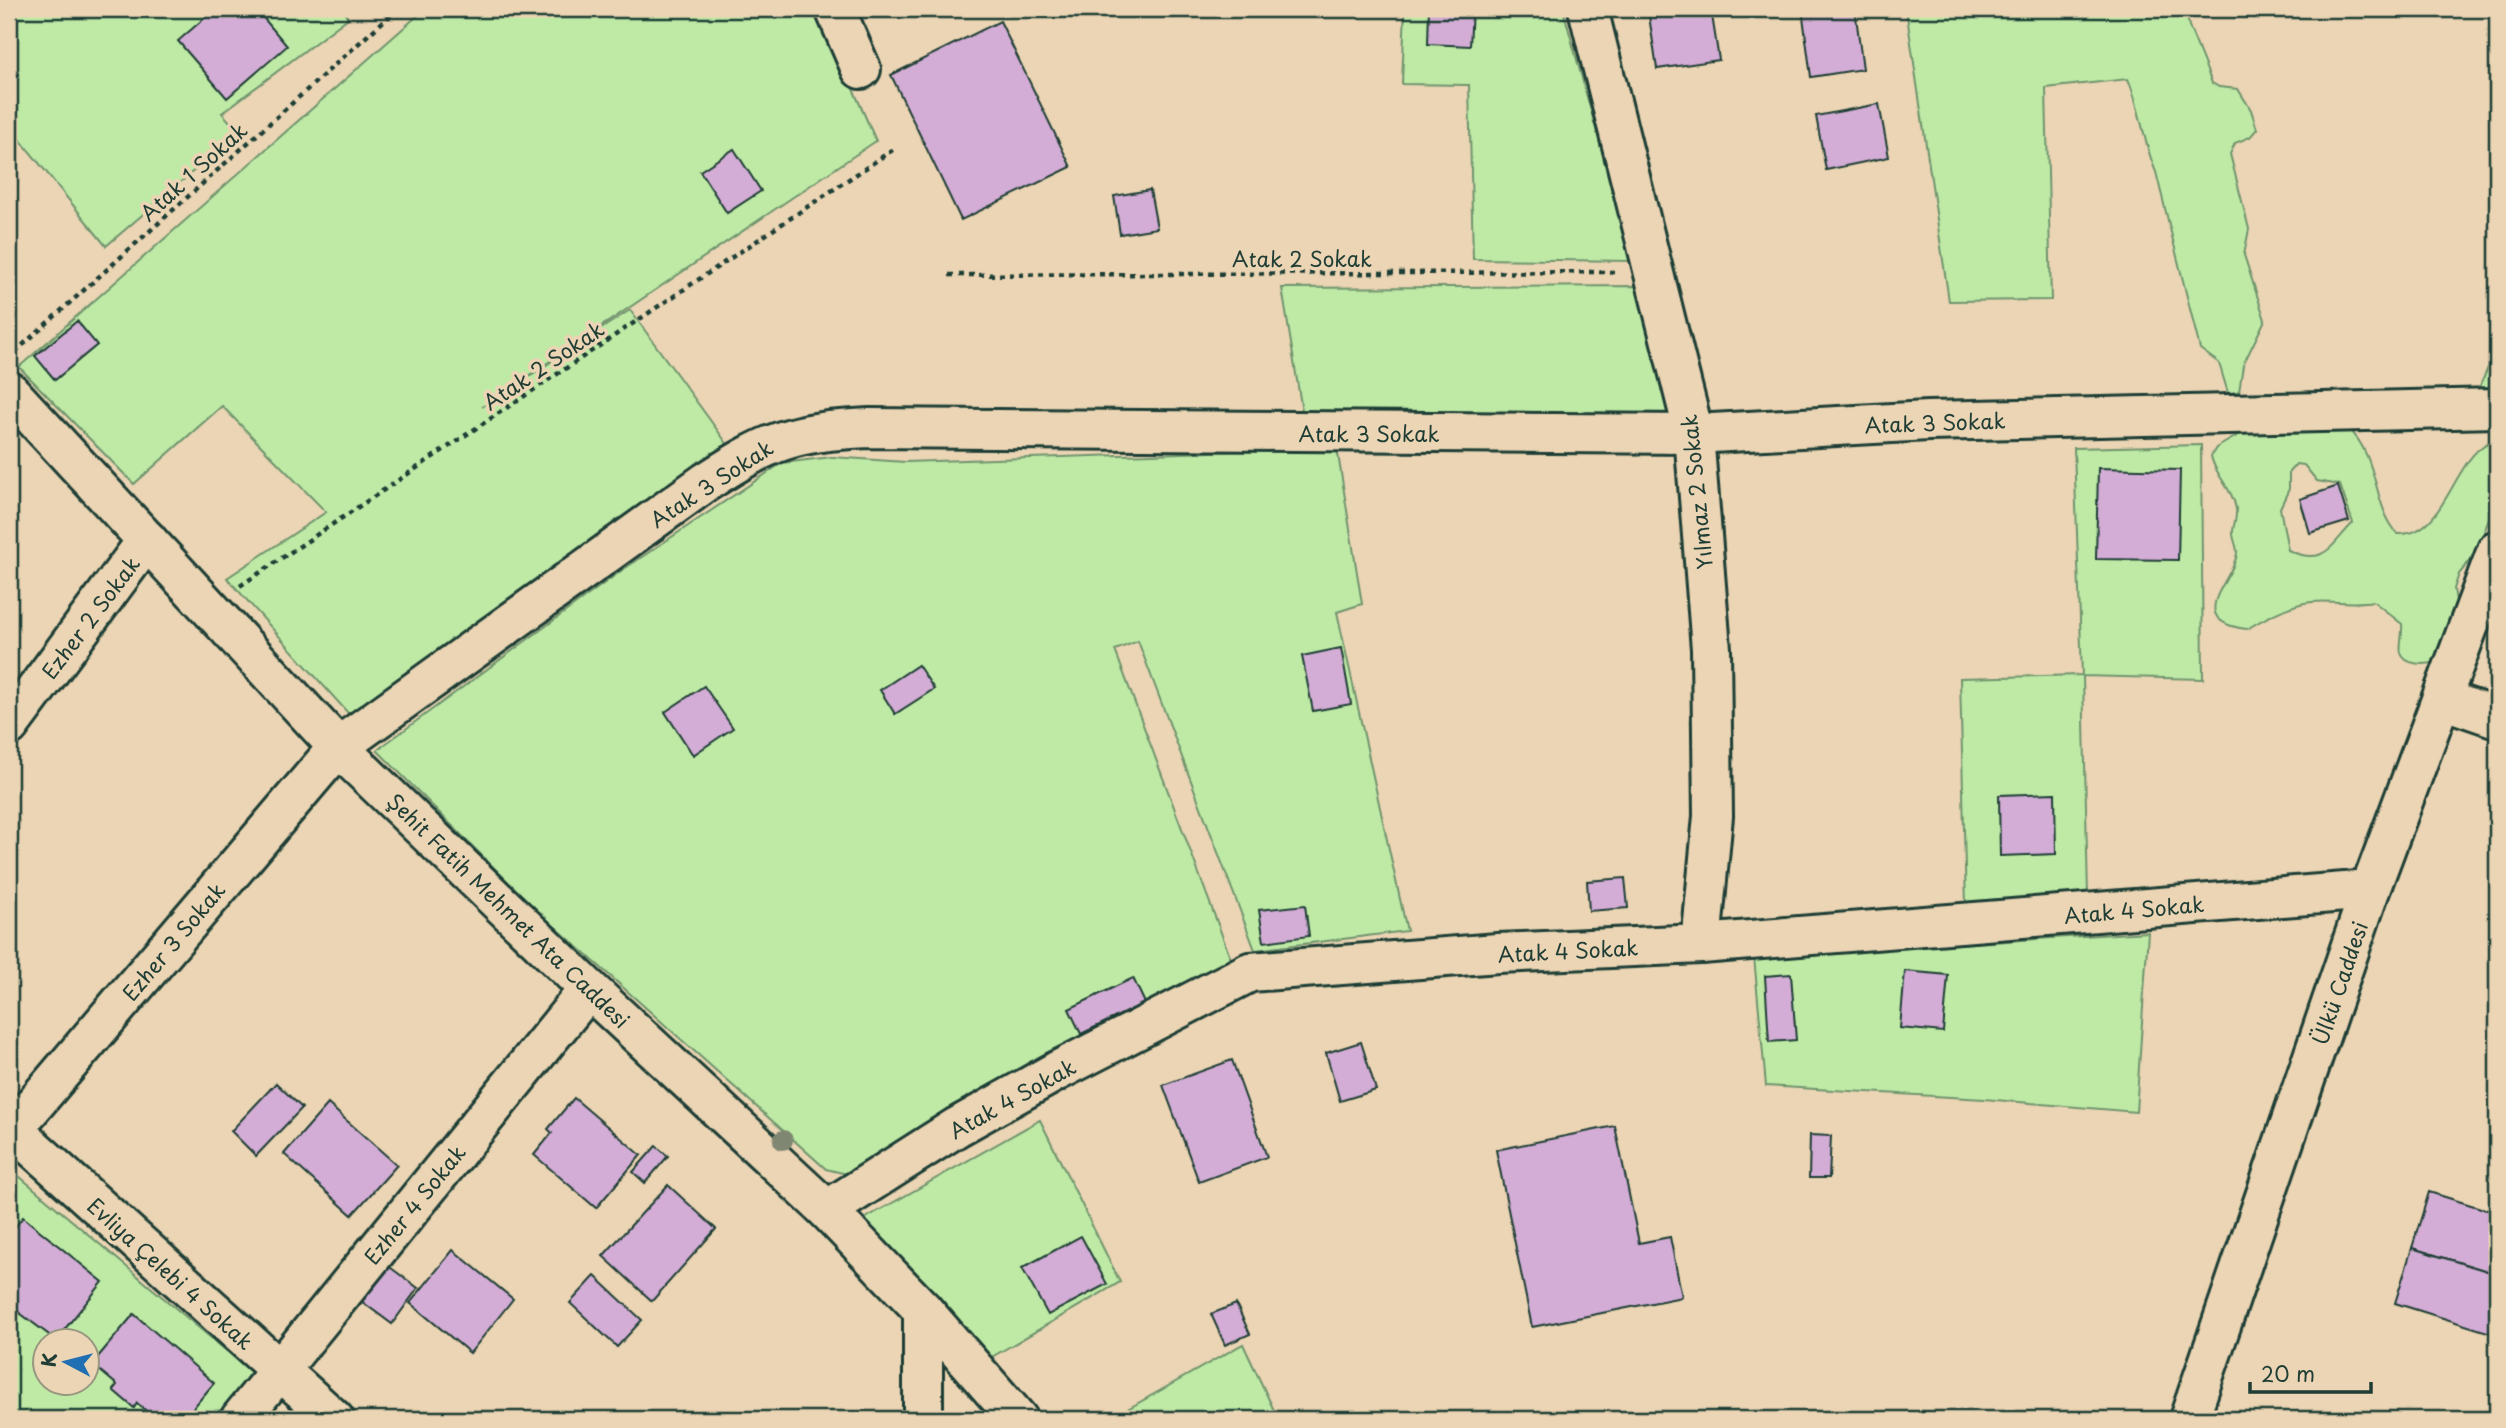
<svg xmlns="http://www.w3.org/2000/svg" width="2506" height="1428" font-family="'Playpen Sans',sans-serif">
<rect width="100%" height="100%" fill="#ebd5b4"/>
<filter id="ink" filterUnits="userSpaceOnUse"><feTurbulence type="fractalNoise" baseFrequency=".0143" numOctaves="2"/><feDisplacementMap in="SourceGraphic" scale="14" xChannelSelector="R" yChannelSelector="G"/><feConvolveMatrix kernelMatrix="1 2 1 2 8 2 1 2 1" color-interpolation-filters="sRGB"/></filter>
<g filter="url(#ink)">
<g fill="#bfeaa6" stroke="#6f946d" stroke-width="2" fill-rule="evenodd">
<path d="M9 9H342L348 18 222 113 239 132 106 246 9 126Z"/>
<path d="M425 9H818L876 141 482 407 630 310 731 449 356 722 227 578 326 512 222 406 134 484 19 367Z"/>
<path d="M1405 9H1563L1632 261 1473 259 1469 85 1402 84Z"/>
<path d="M1906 9H2186L2189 26 2212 83 2219 87 2238 89 2251 110 2257 129 2250 137 2235 143 2230 154 2249 229 2244 255 2265 320 2243 365 2239 392 2228 393 2219 363 2200 349 2156 172C2143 142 2141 109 2128 79L2046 88 2051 300 1949 301Z"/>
<path d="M1644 286 1672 424 1303 417 1282 288Z"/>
<path d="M2497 347V412L2482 401 2480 386Z"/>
<path d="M2249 429H2349C2380 459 2372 506 2398 534 2448 538 2454 447 2497 440V494L2478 551 2459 574 2454 589 2459 619 2436 662C2426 665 2405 666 2401 653 2399 646 2403 633 2402 624L2373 601C2352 605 2333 600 2312 602 2289 604 2266 617 2247 629 2180 621 2237 577 2237 552 2237 545 2232 538 2233 531 2234 523 2237 517 2236 509 2233 489 2215 476 2211 456L2216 448ZM2296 464 2304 465 2317 481 2340 485 2353 523C2330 546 2325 567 2288 550L2280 508 2289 489V472Z"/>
<path d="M2201 445 2203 679 2083 676 2088 897 1966 905 1960 678 2082 675 2074 448Z"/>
<path d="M1337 448 1362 604 1337 612 1407 931 1255 950 1138 641 1115 650 1232 962 1076 1039 970 1098 862 1170 847 1174 826 1169 532 906 377 750 621 571 782 463 832 457 905 462Z"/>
<path d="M2148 932 2136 1112 1984 1099 1766 1086 1754 957Z"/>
<path d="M1040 1120 1120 1282 990 1358 864 1219Z"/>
<path d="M13 1171 256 1376 220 1419H9V1177ZM46 1340H88V1382H46Z"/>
<path d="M1243 1344 1278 1419H1110Z"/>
</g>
<g fill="#d3add5" stroke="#1f3d34" stroke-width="2">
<path d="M215 9H256L287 46 227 98 178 41Z"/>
<path d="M1429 9H1472L1470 46 1428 44Z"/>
<path d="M1699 9H1711L1719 60 1657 69 1649 16Z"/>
<path d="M1802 9H1855L1863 69 1811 77Z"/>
<path d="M1000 21 1071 167 961 220 891 75Z"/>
<path d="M1879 104 1889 157 1826 170 1816 116Z"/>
<path d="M734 149 761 191 727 213 700 171Z"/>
<path d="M1150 190 1157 228 1120 234 1114 196Z"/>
<path d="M77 321 97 345 55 380 35 356Z"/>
<path d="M2098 468 2180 470 2178 560 2096 559Z"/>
<path d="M2338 486 2349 521 2310 533 2300 499Z"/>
<path d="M1341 648 1351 704 1313 711 1302 656Z"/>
<path d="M918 665 934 689 895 714 880 690Z"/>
<path d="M704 686 733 728 693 755 665 712Z"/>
<path d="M2055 793 2056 854 2000 856 1999 795Z"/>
<path d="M1625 878 1628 908 1589 911 1587 881Z"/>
<path d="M1305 905 1309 936 1264 942 1259 910Z"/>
<path d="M1905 971 1948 975 1943 1032 1900 1028Z"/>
<path d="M1791 974 1796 1040 1769 1042 1765 976Z"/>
<path d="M1133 978 1145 1003 1081 1034 1069 1009Z"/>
<path d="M1361 1042 1376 1090 1340 1101 1326 1053Z"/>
<path d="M1232 1060 1267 1157 1199 1182 1163 1085Z"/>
<path d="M276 1083 302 1108 256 1156 231 1131Z"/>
<path d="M574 1098 641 1155 596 1208 534 1155 552 1133 548 1129Z"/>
<path d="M328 1104 397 1165 352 1215 284 1154Z"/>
<path d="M1615 1126 1639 1243 1670 1237 1682 1297 1532 1327 1496 1150Z"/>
<path d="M1810 1135 1831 1136 1829 1178H1809Z"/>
<path d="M656 1146 668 1156 645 1183 633 1172Z"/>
<path d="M668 1185 716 1229 652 1301 603 1256Z"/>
<path d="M2429 1192 2497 1213V1274L2412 1248Z"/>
<path d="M23 1217 103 1282 56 1340 9 1305V1235Z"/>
<path d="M1081 1236 1107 1284 1048 1315 1022 1268Z"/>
<path d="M2412 1248 2497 1274V1335L2395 1303Z"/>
<path d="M453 1250 513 1299 470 1353 410 1303Z"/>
<path d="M387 1265 418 1288 392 1324 361 1301Z"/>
<path d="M595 1276 642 1320 617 1347 570 1303Z"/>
<path d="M1236 1304 1250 1334 1225 1345 1211 1314Z"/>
<path d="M134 1314 214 1383 184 1419H156L137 1403 134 1408 113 1390 117 1385 92 1364Z"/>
</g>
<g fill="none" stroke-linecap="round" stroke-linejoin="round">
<g stroke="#1f3d34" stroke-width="44">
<g id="street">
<path d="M835 9 861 69"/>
<path d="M1588 9 1694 434 1711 649 1713 816 1701 944"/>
<path d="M2442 699 2497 718"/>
<path d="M9 726 147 540"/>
<path d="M9 1126 334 1419"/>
<path d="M9 1134 338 747 706 482C771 440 791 432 869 428L1694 434 1928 421 2497 408"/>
<path d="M827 1210 957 1127 1057 1071 1250 972 1498 953 1701 944 2370 890"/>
<path d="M923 1310V1419"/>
<path d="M240 1419 589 989"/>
</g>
</g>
<g stroke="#1f3d34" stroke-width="44">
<g id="secondary">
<path d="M9 391 338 747 589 989 827 1210 923 1310 1018 1419"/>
<path d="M2189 1419 2370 890 2497 550"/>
</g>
</g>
<g stroke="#1f3d34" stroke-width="4.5" stroke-dasharray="5 5" stroke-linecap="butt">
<path d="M949 275 1615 272"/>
<path d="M15 352 397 9"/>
<path d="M240 586 894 149"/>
</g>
<use href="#street" stroke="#ebd5b4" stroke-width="38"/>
<use href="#secondary" stroke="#ebd5b4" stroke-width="38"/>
</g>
<circle fill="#7f8671" cx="783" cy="1140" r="10"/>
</g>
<g text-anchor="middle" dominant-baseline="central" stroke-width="7" stroke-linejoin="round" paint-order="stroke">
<g font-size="21" fill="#1f3d34" stroke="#ebd5b4">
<text transform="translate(193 171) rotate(-42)">Atak 1 Sokak</text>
<text x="1302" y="258">Atak 2 Sokak</text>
<text transform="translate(543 365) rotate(-34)">Atak 2 Sokak</text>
<text transform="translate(1935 422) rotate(-2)">Atak 3 Sokak</text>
<text x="1369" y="433">Atak 3 Sokak</text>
<text transform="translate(711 483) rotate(-33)">Atak 3 Sokak</text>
<text transform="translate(1696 492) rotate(-96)">Yılmaz 2 Sokak</text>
<text transform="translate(90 617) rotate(-53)">Ezher 2 Sokak</text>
<text transform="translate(2134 909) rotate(-5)">Atak 4 Sokak</text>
<text transform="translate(509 910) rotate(44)">Şehit Fatih Mehmet Ata Caddesi</text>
<text transform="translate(173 941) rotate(-50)">Ezher 3 Sokak</text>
<text transform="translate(1568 950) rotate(-3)">Atak 4 Sokak</text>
<text transform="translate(2339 983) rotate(-71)">Ülkü Caddesi</text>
<text transform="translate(1012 1098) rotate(-29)">Atak 4 Sokak</text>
<text transform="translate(414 1204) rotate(-51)">Ezher 4 Sokak</text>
<text transform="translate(171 1273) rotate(42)">Evliya Çelebi 4 Sokak</text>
</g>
</g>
<rect width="2506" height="1428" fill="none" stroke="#ebd5b4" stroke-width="35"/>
<rect x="18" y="18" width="2471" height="1393" fill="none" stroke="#1f3d34" stroke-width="2.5" filter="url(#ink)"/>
<g transform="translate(66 1362) rotate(277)"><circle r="33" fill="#ebd5b4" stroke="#999881" stroke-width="2"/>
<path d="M0-5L12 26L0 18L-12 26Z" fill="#1f6fb2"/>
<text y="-10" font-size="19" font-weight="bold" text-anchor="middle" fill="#1f3d34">K</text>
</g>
<path d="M2250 1382v10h121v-10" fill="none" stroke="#1f3d34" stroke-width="3.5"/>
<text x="2261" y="1382" font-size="21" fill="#1f3d34" stroke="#ebd5b4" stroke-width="5" paint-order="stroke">20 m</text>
</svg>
